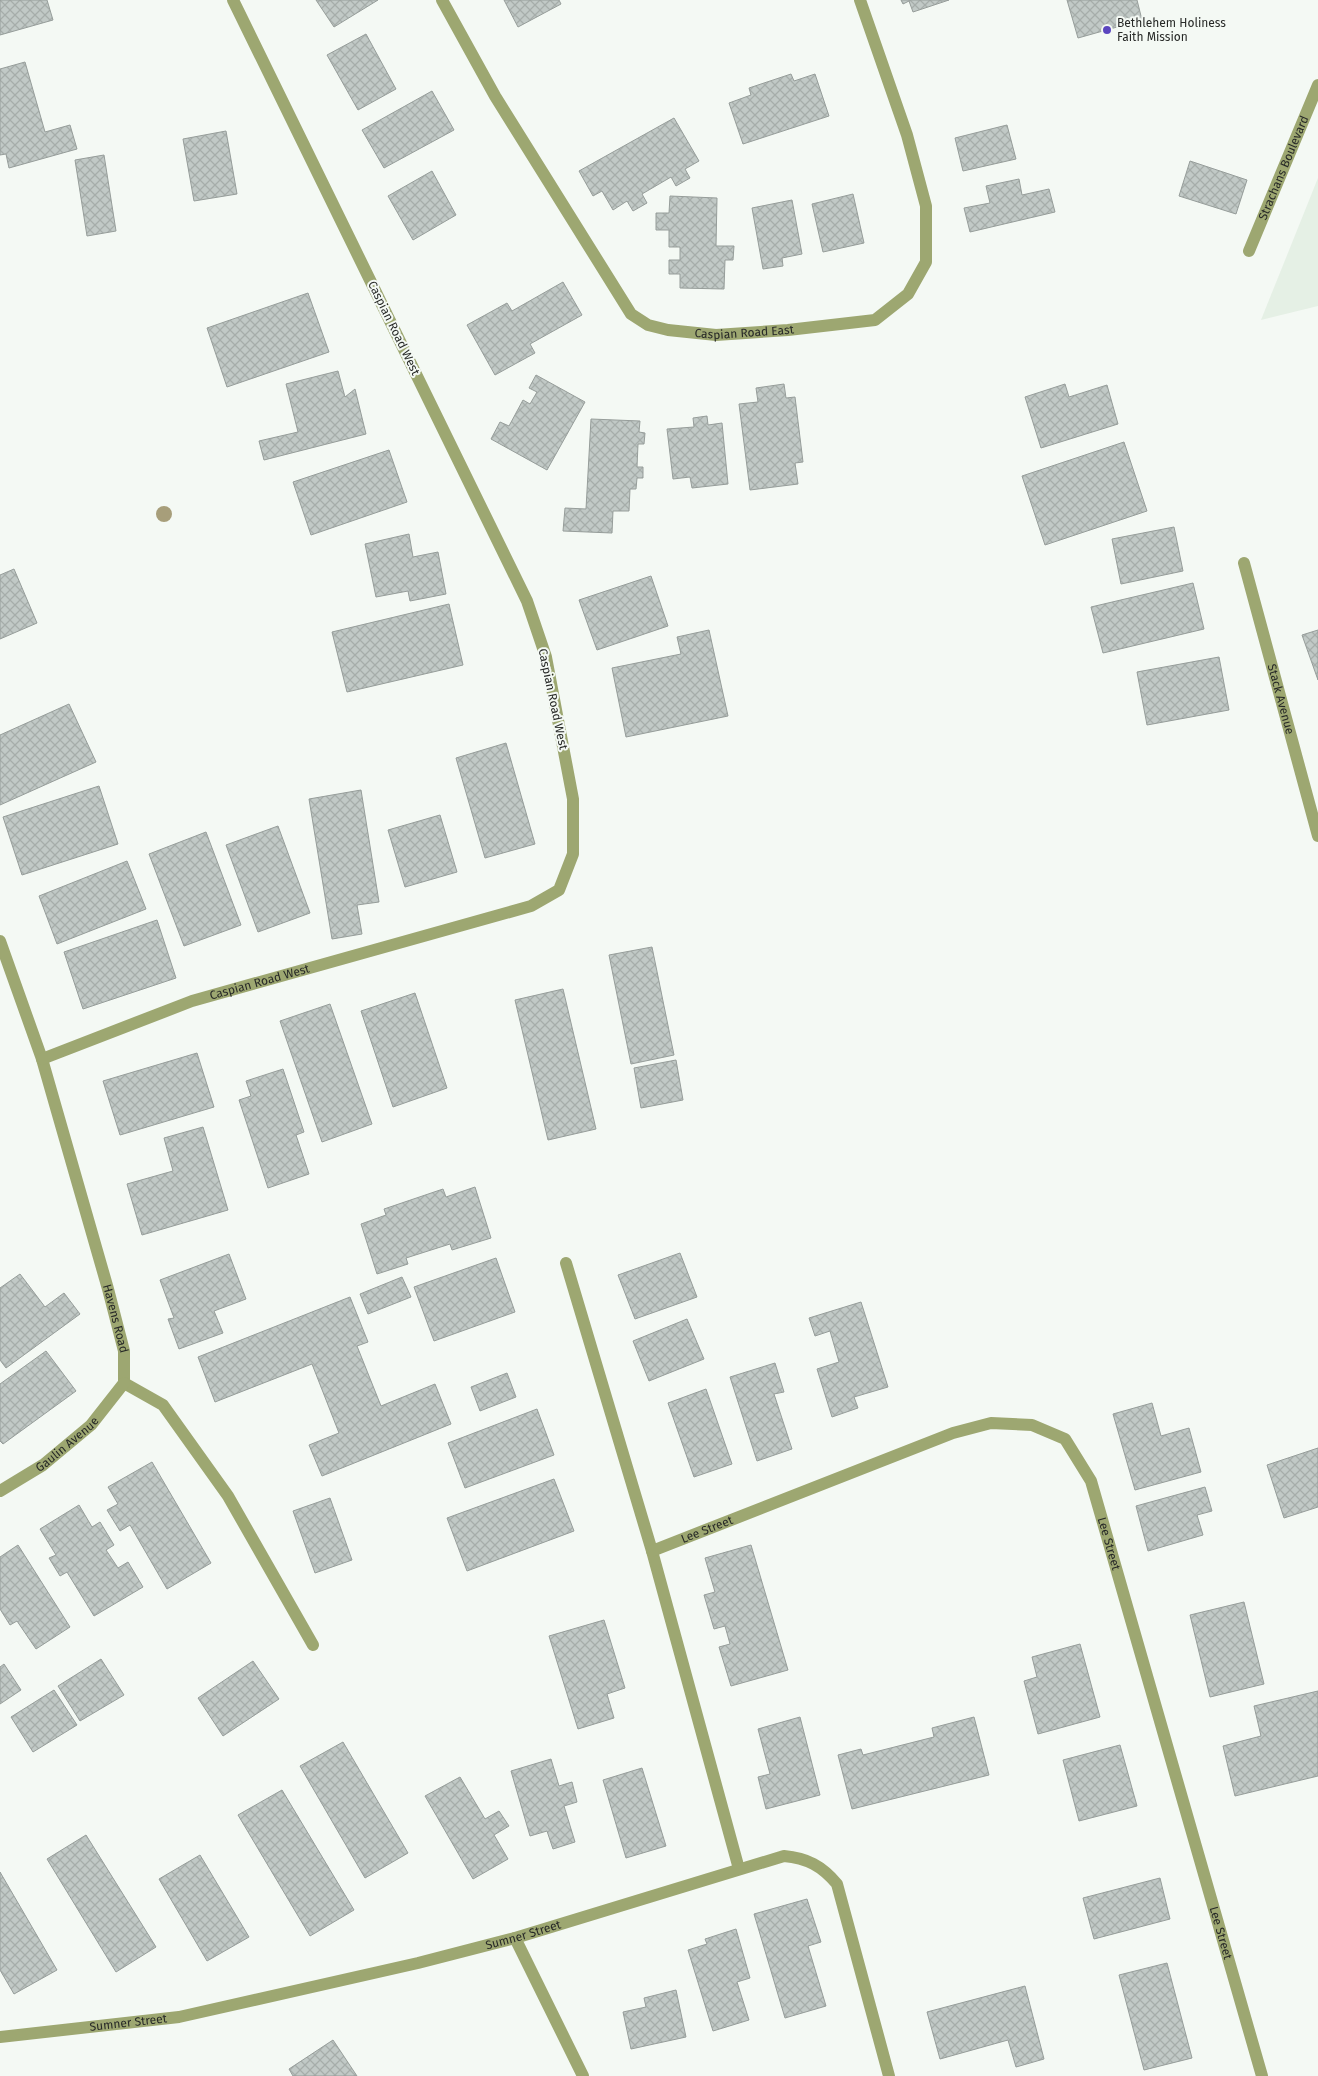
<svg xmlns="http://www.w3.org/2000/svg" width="1318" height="2076" font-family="'Fira Sans',sans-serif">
<defs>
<pattern id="building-cross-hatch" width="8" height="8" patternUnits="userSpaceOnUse" patternTransform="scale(1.25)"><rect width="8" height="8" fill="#c1c9c6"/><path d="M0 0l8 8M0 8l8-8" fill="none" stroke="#a6adaa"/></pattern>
</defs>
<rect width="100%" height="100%" fill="#f4f9f4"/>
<path fill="#e5f0e5" d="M1318 178V306L1261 320Z"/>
<g fill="url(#building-cross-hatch)" stroke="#969d9a">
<path d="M0 0H47L53 20 0 35Z"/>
<path d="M316 0H378L334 27Z"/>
<path d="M504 0H559L561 4 518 27Z"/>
<path d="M901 0H949L913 12 909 1 903 4Z"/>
<path d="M1067 0H1137L1142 20 1078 38Z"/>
<path d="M366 34 396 89 358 110 327 55Z"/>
<path d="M25 62 45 132 70 125 77 149 9 168 6 154 0 155V69Z"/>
<path d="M791 74 794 81 815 74 829 116 743 144 729 103 751 95 749 88Z"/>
<path d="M432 91 454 130 384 168 362 130Z"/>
<path d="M674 118 699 161 685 169 690 178 676 186 671 177 642 194 647 203 633 211 627 201 613 210 602 191 593 196 579 171Z"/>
<path d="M1007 125 1016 159 963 171 955 138Z"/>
<path d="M226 131 237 194 194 201 183 139Z"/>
<path d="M104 155 116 231 87 236 75 160Z"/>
<path d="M1190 161 1247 180 1236 214 1179 196Z"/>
<path d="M432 171 456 215 413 240 388 196Z"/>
<path d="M1019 179 1022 195 1049 189 1055 212 970 232 964 208 990 203 986 186Z"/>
<path d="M853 194 864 243 823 252 812 204Z"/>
<path d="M670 196 717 198 716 246H734L733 260H725L724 289 680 288V274H669V260H680V247H669V230H656V213H669Z"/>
<path d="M792 200 802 254 782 258 783 266 763 269 752 208Z"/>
<path d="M563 282 582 315 530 344 535 353 495 375 467 325 507 303 512 311Z"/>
<path d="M308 293 329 352 227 387 207 328Z"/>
<path d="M338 371 345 397 355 389 366 434 264 460 259 441 298 432 286 384Z"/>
<path d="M536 375 585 402 547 470 491 439 500 422 509 426 523 400 530 404 537 392 529 388Z"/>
<path d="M784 384 786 398 795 397 803 462 795 463 798 484 750 490 739 404 758 402 756 388Z"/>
<path d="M1065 384 1069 397 1107 385 1118 424 1041 448 1025 397Z"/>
<path d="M707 416 708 425 722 423 728 484 692 488 690 477 673 479 667 429 694 427 693 418Z"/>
<path d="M591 419 640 421 639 432 645 433 644 444H638L637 467H643V478H637L636 489H630L629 511H613L612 533 563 531 565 508 586 509Z"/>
<path d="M1124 442 1147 511 1045 545 1022 476Z"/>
<path d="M389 450 407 502 311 535 293 482Z"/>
<path d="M1174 527 1183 571 1121 584 1112 539Z"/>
<path d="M409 534 413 557 438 552 446 594 410 601 408 591 376 597 365 544Z"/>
<path d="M14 569 37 623 0 639V575Z"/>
<path d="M651 576 668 626 597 650 579 600Z"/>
<path d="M1193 583 1204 629 1103 653 1091 607Z"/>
<path d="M449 604 463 665 347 692 332 632Z"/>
<path d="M709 630 728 716 626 737 612 668 681 654 677 637Z"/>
<path d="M1318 630V680L1302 635Z"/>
<path d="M1219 657 1229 710 1147 725 1137 672Z"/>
<path d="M69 704 96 762 0 805V735Z"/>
<path d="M506 743 535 844 485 858 456 758Z"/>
<path d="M99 786 118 844 22 875 3 817Z"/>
<path d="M361 790 379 902 357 905 362 934 332 939 309 799Z"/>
<path d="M440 815 457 872 405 887 388 830Z"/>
<path d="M278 826 310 913 258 932 226 845Z"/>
<path d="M206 832 241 925 184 946 149 854Z"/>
<path d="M127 861 146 909 57 944 39 896Z"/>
<path d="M157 920 176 978 83 1009 64 952Z"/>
<path d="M652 947 674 1055 631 1064 609 955Z"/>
<path d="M563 989 596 1129 548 1140 515 1000Z"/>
<path d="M415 993 447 1088 393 1107 361 1011Z"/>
<path d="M330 1004 372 1124 322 1142 280 1021Z"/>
<path d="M197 1053 214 1107 120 1135 103 1081Z"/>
<path d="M676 1060 683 1100 641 1108 634 1068Z"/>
<path d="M283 1069 304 1132 296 1135 309 1174 268 1188 239 1100 251 1096 246 1081Z"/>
<path d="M203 1127 228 1210 142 1235 127 1184 173 1171 164 1138Z"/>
<path d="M475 1187 491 1238 452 1250 450 1244 406 1258 408 1264 377 1274 361 1224 386 1215 384 1209 443 1189 446 1197Z"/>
<path d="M680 1253 697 1297 635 1319 618 1275Z"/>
<path d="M229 1254 246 1299 214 1311 223 1333 179 1349 168 1319 174 1318 160 1280Z"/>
<path d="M496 1258 515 1312 434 1341 414 1287Z"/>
<path d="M20 1274 45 1307 64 1293 80 1314 6 1368 0 1360V1288Z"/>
<path d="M402 1277 411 1297 368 1314 360 1294Z"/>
<path d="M350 1297 368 1342 357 1346 381 1406 435 1384 451 1424 322 1476 309 1445 339 1433 312 1364 215 1402 198 1357Z"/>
<path d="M861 1302 888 1387 854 1397 858 1408 832 1417 817 1369 839 1362 830 1331 815 1336 809 1318Z"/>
<path d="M687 1319 704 1359 649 1381 633 1341Z"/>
<path d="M46 1351 76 1391 3 1444 0 1441V1384Z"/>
<path d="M775 1363 784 1392 774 1394 792 1449 757 1461 730 1377Z"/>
<path d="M507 1373 516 1397 480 1411 471 1387Z"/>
<path d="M706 1389 732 1464 694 1477 668 1403Z"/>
<path d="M1152 1403 1161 1436 1189 1428 1201 1472 1135 1490 1113 1414Z"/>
<path d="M537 1409 554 1455 465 1488 448 1443Z"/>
<path d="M1318 1448V1507L1284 1518 1267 1465Z"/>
<path d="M152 1462 211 1563 167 1589 130 1525 120 1531 107 1510 118 1504 108 1487Z"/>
<path d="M554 1479 574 1531 467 1571 447 1518Z"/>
<path d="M1205 1487 1212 1511 1197 1515 1203 1535 1148 1551 1136 1506Z"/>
<path d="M330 1498 352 1560 315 1573 293 1511Z"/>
<path d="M79 1505 92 1527 100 1522 114 1545 106 1550 118 1568 128 1562 143 1587 94 1616 67 1572 60 1576 49 1558 56 1555 40 1529Z"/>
<path d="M18 1545 70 1627 36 1649 17 1621 10 1625 0 1609V1557Z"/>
<path d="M751 1545 788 1670 731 1686 719 1647 730 1644 725 1626 714 1629 704 1595 715 1592 705 1558Z"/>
<path d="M1244 1602 1264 1684 1210 1697 1190 1615Z"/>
<path d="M604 1620 625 1688 607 1694 614 1718 578 1729 549 1636Z"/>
<path d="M1080 1644 1100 1717 1038 1734 1024 1681 1037 1677 1032 1657Z"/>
<path d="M101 1659 124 1695 80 1721 58 1686Z"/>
<path d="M253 1661 279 1699 223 1736 198 1698Z"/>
<path d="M4 1664 21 1690 0 1704V1667Z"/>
<path d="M54 1690 77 1725 33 1752 11 1717Z"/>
<path d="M1318 1691V1776L1235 1796 1223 1746 1261 1736 1254 1706Z"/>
<path d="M800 1717 820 1795 766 1809 758 1777 770 1774 758 1729Z"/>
<path d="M974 1717 989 1775 852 1809 838 1755 861 1749 863 1755 934 1737 932 1728Z"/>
<path d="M343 1742 408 1853 365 1878 300 1766Z"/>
<path d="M1120 1745 1137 1806 1079 1821 1063 1760Z"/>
<path d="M551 1759 559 1786 572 1782 577 1802 564 1806 575 1842 553 1849 547 1831 530 1836 511 1771Z"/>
<path d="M642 1768 666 1846 626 1858 603 1780Z"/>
<path d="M460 1777 485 1819 499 1811 509 1826 494 1835 508 1859 473 1879 425 1796Z"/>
<path d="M282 1790 354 1910 310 1936 238 1815Z"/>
<path d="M86 1835 156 1947 116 1972 47 1859Z"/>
<path d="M200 1855 249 1937 207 1961 159 1879Z"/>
<path d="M0 1872 57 1970 14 1994 0 1970Z"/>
<path d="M1160 1878 1170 1919 1094 1939 1083 1898Z"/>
<path d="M807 1899 821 1942 808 1946 826 2006 785 2018 754 1914Z"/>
<path d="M736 1929 750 1978 737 1982 749 2020 713 2031 688 1950 707 1944 705 1939Z"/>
<path d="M1167 1963 1192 2058 1144 2070 1119 1975Z"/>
<path d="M1025 1986 1044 2059 1016 2067 1008 2040 940 2059 927 2012Z"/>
<path d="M676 1990 686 2037 631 2049 623 2012 646 2007 644 1998Z"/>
<path d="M333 2040 357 2076H293L289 2069Z"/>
</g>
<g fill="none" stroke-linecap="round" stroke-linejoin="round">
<g stroke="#9da771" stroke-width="12">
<path id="s1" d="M442 0 495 96 631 314 648 325 668 330 716 335 788 330 875 320 908 294 926 262V206L907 135 860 0"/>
<path id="s2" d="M1249 251 1318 85"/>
<path id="s3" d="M1244 563 1318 836"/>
<path id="s4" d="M0 941 42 1059 108 1289 124 1351V1383"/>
<path id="s5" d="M42 1059 192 1001 531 906 559 890 573 854V799L546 657 527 601 233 0"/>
<path d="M566 1263 652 1551 739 1869"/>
<path d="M124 1383 163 1405 228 1496 313 1645"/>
<path id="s6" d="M0 1491 43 1465 91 1425 124 1383"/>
<path id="s7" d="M652 1551 953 1433 991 1423 1032 1425 1065 1439 1091 1481 1262 2076"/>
<path d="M515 1938 583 2076"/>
<path id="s8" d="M0 2037 179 2017 418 1963 515 1938 784 1856C807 1858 822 1866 837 1884L889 2076"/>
</g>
</g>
<circle fill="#a79e7a" cx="164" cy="514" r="8"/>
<circle fill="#5b46bf" stroke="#f4f9f4" stroke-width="2" cx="1107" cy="30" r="5"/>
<g text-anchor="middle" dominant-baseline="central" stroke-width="4" stroke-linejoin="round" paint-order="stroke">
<g font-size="12" fill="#272927" stroke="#f4f9f4" text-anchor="start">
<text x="1117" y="23">Bethlehem Holiness<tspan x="1117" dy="14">Faith Mission</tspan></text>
</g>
<g font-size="12" fill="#272927" stroke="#f4f9f4">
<text stroke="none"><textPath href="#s2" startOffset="90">Strachans Boulevard</textPath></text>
<text transform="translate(394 328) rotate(64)">Caspian Road West</text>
<text stroke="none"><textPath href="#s1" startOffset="484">Caspian Road East</textPath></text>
<text transform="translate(553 699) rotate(78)">Caspian Road West</text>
<text stroke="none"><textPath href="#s3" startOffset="141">Stack Avenue</textPath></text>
<text stroke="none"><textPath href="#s5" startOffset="231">Caspian Road West</textPath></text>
<text stroke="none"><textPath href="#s4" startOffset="395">Havens Road</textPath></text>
<text stroke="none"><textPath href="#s6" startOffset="82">Gaulin Avenue</textPath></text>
<text stroke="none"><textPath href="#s7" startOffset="59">Lee Street</textPath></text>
<text stroke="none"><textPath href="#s7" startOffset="554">Lee Street</textPath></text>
<text stroke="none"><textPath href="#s7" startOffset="959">Lee Street</textPath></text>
<text stroke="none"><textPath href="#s8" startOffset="534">Sumner Street</textPath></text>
<text stroke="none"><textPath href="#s8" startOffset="129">Sumner Street</textPath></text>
</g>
</g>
</svg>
